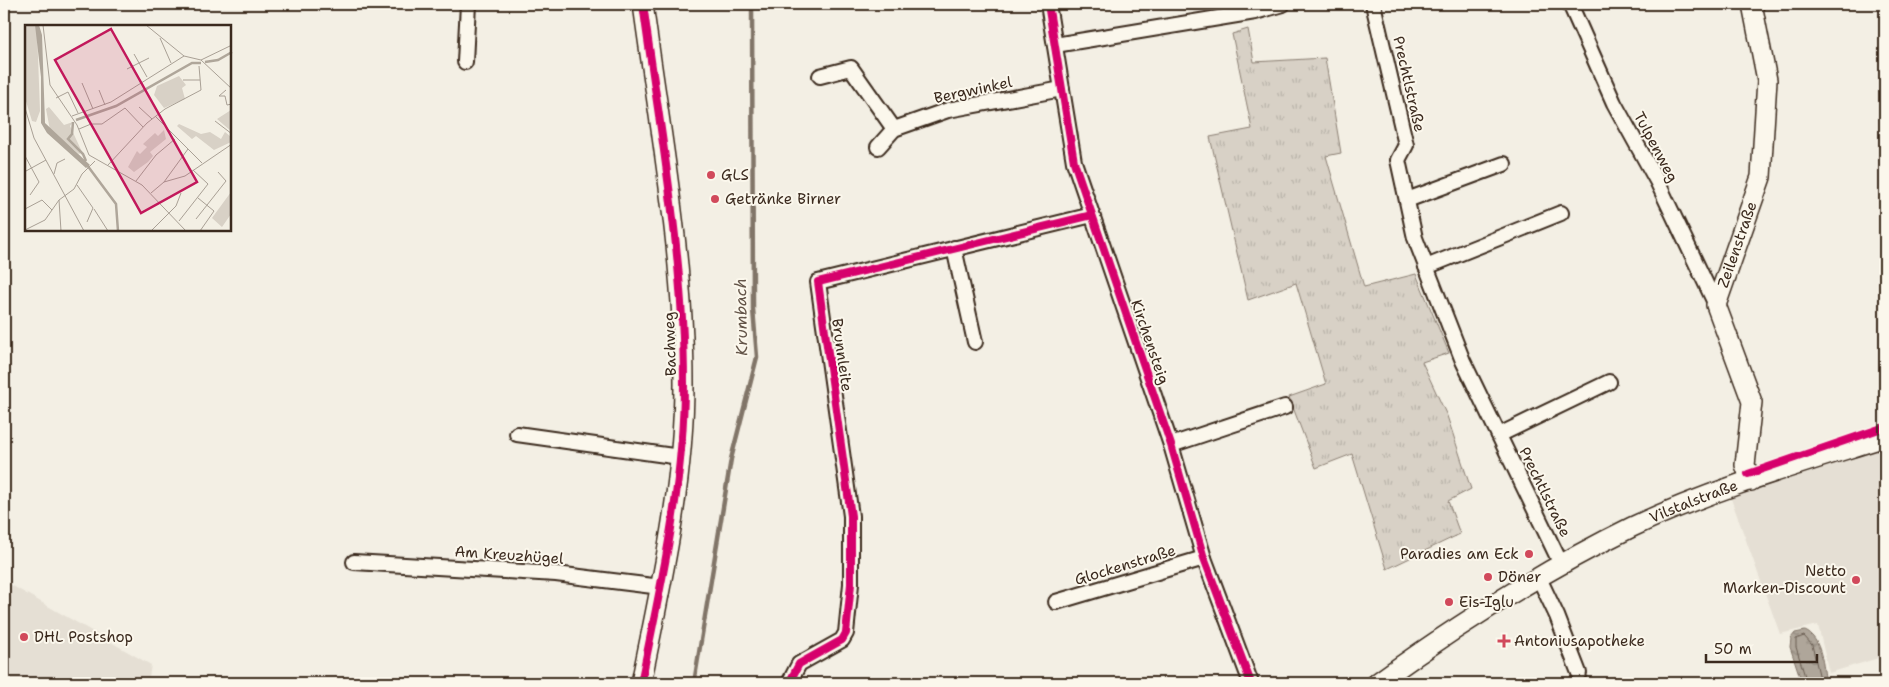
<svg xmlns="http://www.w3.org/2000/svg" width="1889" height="687" font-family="'Shantell Sans',sans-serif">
<defs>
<pattern id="grass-tufts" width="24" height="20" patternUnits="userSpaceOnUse" patternTransform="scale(1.25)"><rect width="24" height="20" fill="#d8d1c6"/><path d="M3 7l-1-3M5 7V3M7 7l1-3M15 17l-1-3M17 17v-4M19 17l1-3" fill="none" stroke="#bab4aa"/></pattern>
<pattern id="water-ripples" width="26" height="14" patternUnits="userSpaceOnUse" patternTransform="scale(1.25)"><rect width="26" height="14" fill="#afa69a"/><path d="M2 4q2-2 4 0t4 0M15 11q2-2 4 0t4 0" fill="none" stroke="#90877d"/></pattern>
</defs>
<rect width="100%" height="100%" fill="#f3efe4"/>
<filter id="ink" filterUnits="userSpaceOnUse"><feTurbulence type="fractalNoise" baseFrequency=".02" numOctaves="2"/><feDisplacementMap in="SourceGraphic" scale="10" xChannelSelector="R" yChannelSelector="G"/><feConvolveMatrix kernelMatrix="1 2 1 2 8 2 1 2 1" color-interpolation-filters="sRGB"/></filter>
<g filter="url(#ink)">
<g fill="#e5dfd4">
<path d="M1878 449 1885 467V656L1829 673 1818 625 1780 634 1730 496Z"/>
<path d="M4 581 151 665 148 683H4Z"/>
</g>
<path fill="url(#grass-tufts)" stroke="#8a7e72" d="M1248 29 1254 62 1325 58 1341 153 1326 156 1364 287 1416 274 1449 353 1422 362 1447 416 1471 489 1448 501 1460 534 1387 569 1352 454 1316 468 1289 397 1326 384 1296 283 1248 300 1210 137 1252 129 1232 34Z"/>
<path fill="url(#water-ripples)" stroke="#817468" d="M1805 631C1822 638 1823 667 1826 683H1802L1790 647 1791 638 1795 633Z"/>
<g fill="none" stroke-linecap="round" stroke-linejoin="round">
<path stroke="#695c50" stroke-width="1" d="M1807 683 1796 647V639L1804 636 1812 645 1821 683"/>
<path stroke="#817468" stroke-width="4.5" d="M694 683 731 459 757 357 753 309 752 4"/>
<g stroke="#3b2a1e" stroke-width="18">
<g id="street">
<path d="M1048 4 1074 162 1171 445 1204 558 1251 683"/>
<path d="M1373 4 1406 145 1398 160 1415 238 1463 361 1561 564"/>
<path d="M1570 4 1614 103 1657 181 1716 305"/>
<path d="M1055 45 1255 12 1283 4"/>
<path d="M465 62 468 4"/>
<path d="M820 76 851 68 894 129"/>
<path d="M878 147 894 129 948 110 1062 89"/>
<path d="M1407 200 1504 164"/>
<path d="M954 248 975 342"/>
<path d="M1426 267 1561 213"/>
<path d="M517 434 680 457"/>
<path d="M1499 435 1609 382"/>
<path d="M1171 445 1285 407"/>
<path d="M354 562 556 574 661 587"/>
<path d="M1538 576 1557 616 1579 673"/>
<path d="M1056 602 1204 558"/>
<path d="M789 683 799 664 842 640 846 633 851 584V516L818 282 1092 215"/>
</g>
</g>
<g stroke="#3b2a1e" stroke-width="22">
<g id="secondary">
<path id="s1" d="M1751 481 1745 465 1752 402 1716 305 1761 177 1767 80 1752 4"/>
<path d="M641 683C661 585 684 485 684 384 684 256 660 130 643 4"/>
<path id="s2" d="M1377 683C1459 624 1542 571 1632 527 1713 489 1800 464 1885 437"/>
</g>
</g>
<use href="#street" stroke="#fbf7ec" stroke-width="14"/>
<use href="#secondary" stroke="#fbf7ec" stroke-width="19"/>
<g stroke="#fbf7ec" stroke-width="11">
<g id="cycleway">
<path d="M1048 4 1074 162 1171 445 1204 558 1251 683"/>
<path d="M1748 474 1885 427"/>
<path d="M641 683C661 585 684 485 684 384 684 256 660 130 643 4"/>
<path d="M789 683 799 664 842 640 846 633 851 584V516L818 282 1092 215"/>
</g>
</g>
<use href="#cycleway" stroke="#d6006c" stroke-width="8"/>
</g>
</g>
<g fill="#d1495b" stroke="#fbf7ec" stroke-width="2">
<circle cx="711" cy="175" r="5"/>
<circle cx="715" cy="199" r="5"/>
<circle cx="1529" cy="554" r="5"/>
<circle cx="1488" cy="577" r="5"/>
<circle cx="1856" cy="580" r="5"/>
<circle cx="1449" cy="602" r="5"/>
<circle cx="24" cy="637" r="5"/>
<path d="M1501.5 633.5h5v5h5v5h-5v5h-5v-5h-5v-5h5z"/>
</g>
<g text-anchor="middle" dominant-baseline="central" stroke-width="4" stroke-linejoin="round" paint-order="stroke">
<g font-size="15" fill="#3b2a1e" stroke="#fbf7ec">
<text transform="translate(1409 84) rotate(77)">Prechtlstraße</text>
<text transform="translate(973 90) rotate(-12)">Bergwinkel</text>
<text transform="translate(1656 147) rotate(62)">Tulpenweg</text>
<text stroke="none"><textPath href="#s1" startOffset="248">Zeilenstraße</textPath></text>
<text transform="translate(1150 342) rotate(71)">Kirchensteig</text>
<text transform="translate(670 344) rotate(-92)">Bachweg</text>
<text transform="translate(842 355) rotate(82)">Brunnleite</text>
<text transform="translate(1545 492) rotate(64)">Prechtlstraße</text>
<text stroke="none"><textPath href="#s2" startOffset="366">Vilstalstraße</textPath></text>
<text transform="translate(509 555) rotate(4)">Am Kreuzhügel</text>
<text transform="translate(1125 565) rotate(-17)">Glockenstraße</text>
</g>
<g font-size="15" fill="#3b2a1e" stroke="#fbf7ec" text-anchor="start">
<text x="721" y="175">GLS</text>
<text x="725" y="199">Getränke Birner</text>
<text x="1519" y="554" text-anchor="end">Paradies am Eck</text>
<text x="1846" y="571" text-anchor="end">Netto<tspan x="1846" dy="17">Marken-Discount</tspan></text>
<text x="1498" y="577">Döner</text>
<text x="1459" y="602">Eis-Iglu</text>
<text x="34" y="637">DHL Postshop</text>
<text x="1514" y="641">Antoniusapotheke</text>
</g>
<g font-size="16" font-style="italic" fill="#645549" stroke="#fbf7ec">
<text transform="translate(741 317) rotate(-91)">Krumbach</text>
</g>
</g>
<g transform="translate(25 25)">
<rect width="206" height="206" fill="#f3efe4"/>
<path d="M0 0H10L12 5 15 86 11 97 7 96 0 73ZM154 99 176 109 185 107 196 114 200 107 206 112V117L189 125 171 111 167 114 152 101ZM139 105 141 114 125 127 128 131 123 137 109 147 103 142 112 126 115 129 122 122 118 119 130 108 133 111Z" fill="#d8d1c6"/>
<path d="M154 51 161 60 157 63 160 74 139 83 129 70 132 61Z" fill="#d8d1c6"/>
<path d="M24 82 39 100 48 97 45 101 57 127 54 129 25 105 21 84ZM206 85V106L192 94ZM206 167V189L197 202 187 193Z" fill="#d8d1c6"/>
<path d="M10 0H14L17 10 20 98 65 140 61 143 22 108 16 98V52Z" fill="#afa69a"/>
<path fill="none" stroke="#afa69a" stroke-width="2.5" d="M180 37 193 35 207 27M51 95 91 81 167 38H176M48 97 47 109 43 114 58 129 61 136M62 140 91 179 93 206"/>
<path fill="none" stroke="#a9a095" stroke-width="1" d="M18 0 25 60 52 100 64 130 117 160 161 206M121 0 159 31 176 35M135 13 146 38M109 29 122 52M176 35 207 64M176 35 207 20M102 44 124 33M158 55H175M57 58 68 84M74 65 80 80M201 65 194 71H200L202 80 207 79M31 73 43 67 53 88M114 82 127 94M0 83 9 113 59 206M47 91 86 77 159 31M130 91 177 138M190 96 207 109M54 104 66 99H77L100 83 118 102M0 131 14 157 5 170M83 140 122 98 140 84 176 65 174 41M1 146 21 135M29 149 32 138 40 134M111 156 131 130 150 114M139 157 160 151 207 119M52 160 68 183 62 197M126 168 139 157 163 124M173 173 189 186 175 206M34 175 36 206M0 184 17 175 27 185M69 184 83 206M171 194 201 156 193 147M154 196 183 159 168 145M0 205 20 195 34 175 49 164 57 149 70 136M126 206 151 181 156 168"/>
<path fill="#c2185b" fill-opacity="0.15" stroke="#c2185b" stroke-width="2.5" d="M86 4 172 157 116 188 30 35Z"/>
<rect width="206" height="206" fill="none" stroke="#3b2a1e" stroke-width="2.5"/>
</g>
<rect width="1889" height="687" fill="none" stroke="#fbf7ec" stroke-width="20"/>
<rect x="10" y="10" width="1869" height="667" fill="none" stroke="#3b2a1e" stroke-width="2" filter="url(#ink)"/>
<path d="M1706 654v8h111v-8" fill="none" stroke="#3b2a1e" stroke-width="2.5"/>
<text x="1714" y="654" font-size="15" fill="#3b2a1e" stroke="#fbf7ec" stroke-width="4" paint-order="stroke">50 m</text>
</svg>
